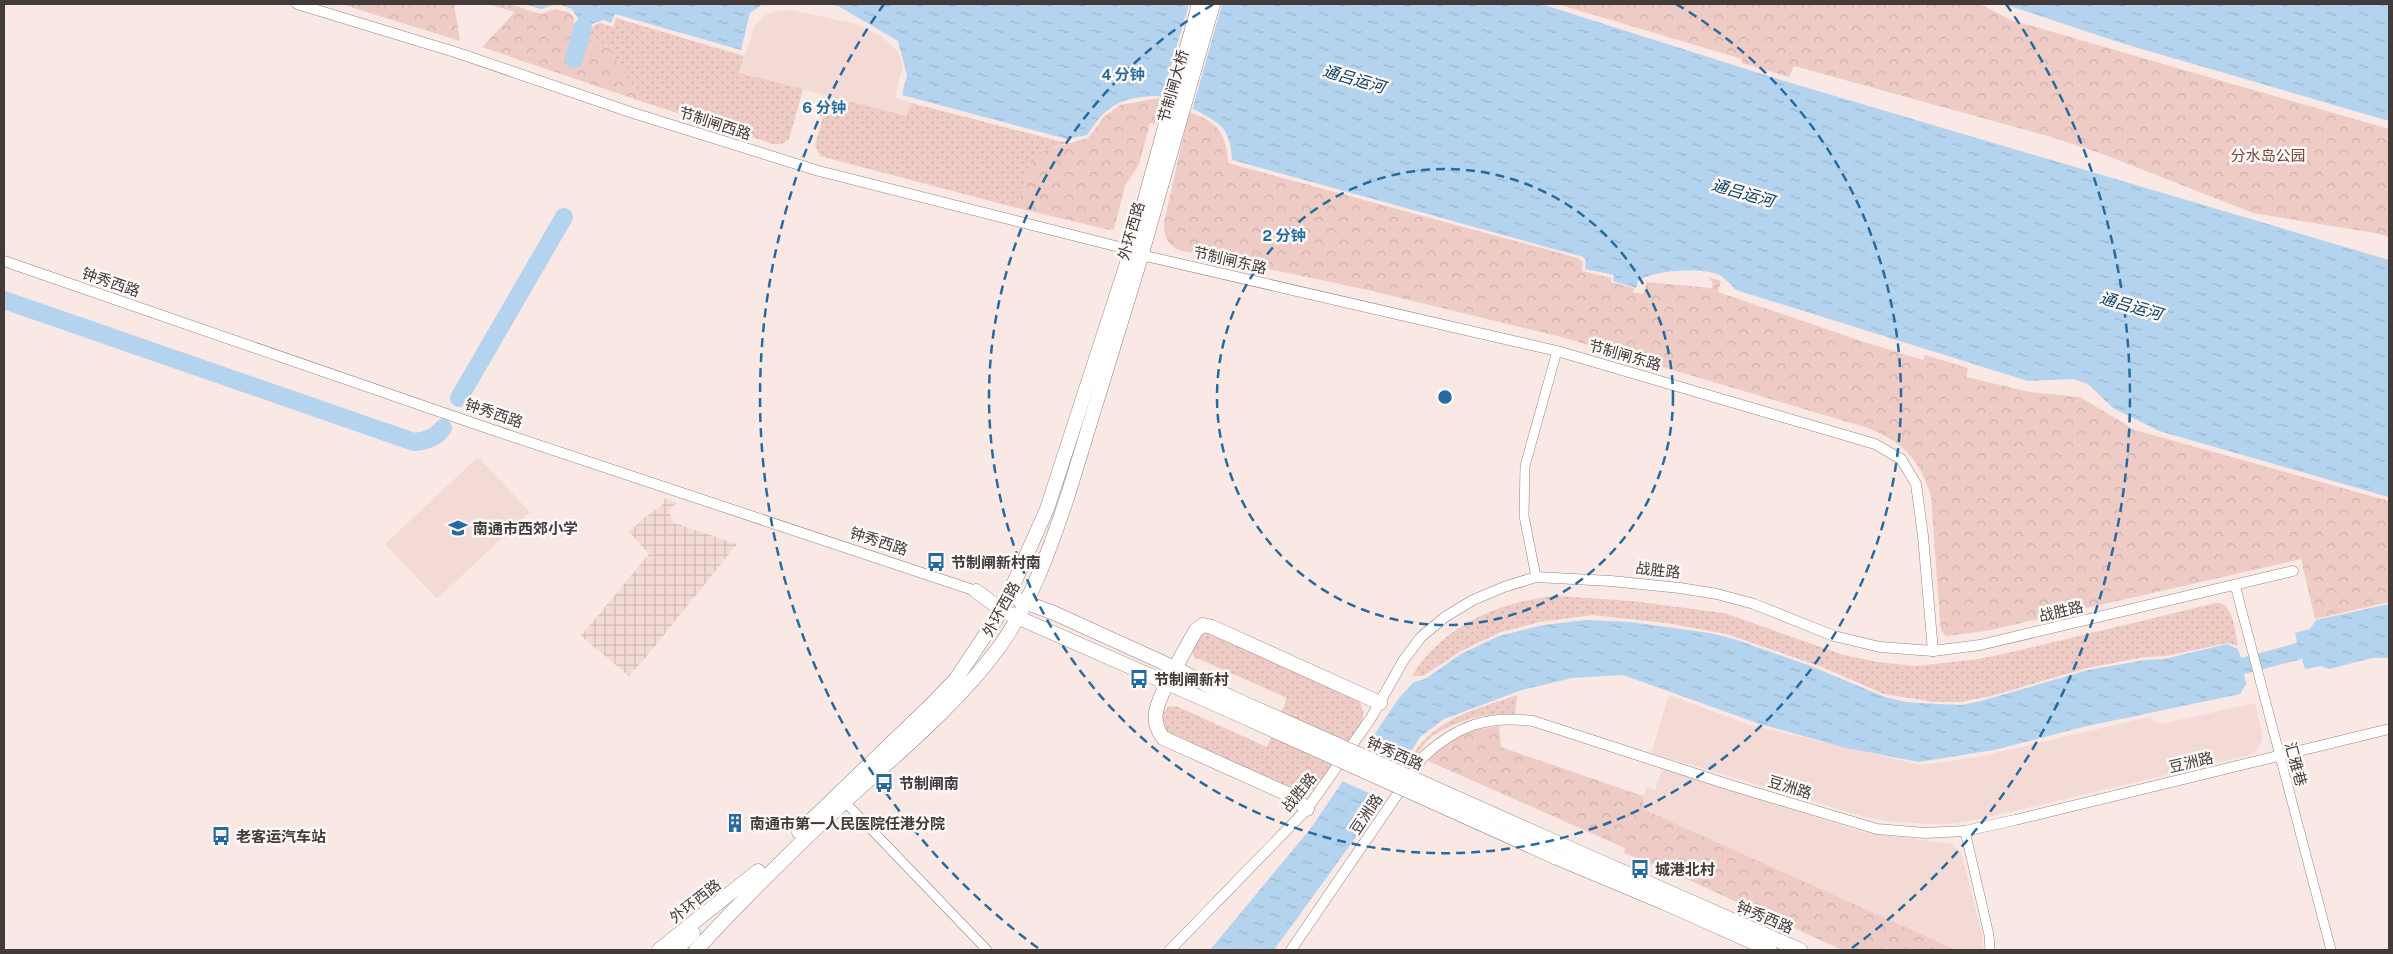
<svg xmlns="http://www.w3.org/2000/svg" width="2393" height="954" font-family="'Public Sans','Noto Sans SC',sans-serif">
<defs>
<pattern id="industrial-grid" width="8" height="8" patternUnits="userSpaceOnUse" patternTransform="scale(1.25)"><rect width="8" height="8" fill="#f4dad5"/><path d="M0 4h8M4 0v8" fill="none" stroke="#d2bcb8"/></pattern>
<pattern id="grass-dots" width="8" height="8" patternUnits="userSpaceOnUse" patternTransform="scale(1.25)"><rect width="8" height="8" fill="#eeccc5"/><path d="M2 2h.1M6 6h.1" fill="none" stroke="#cdb0aa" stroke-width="1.8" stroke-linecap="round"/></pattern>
<pattern id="park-crowns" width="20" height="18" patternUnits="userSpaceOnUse" patternTransform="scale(1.25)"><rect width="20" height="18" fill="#eeccc5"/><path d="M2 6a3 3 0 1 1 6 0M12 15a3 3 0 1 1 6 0" fill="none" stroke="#cdb0aa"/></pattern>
<pattern id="water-ripples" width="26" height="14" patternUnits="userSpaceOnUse" patternTransform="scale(1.25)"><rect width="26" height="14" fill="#b4d3ef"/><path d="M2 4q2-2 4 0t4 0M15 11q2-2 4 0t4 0" fill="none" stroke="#9cb6ce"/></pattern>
</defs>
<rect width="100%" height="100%" fill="#fae8e4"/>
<g fill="#f4dad5">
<path d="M792 10 856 24 881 36 898 52 903 65 895 97 911 103 906 116 739 73 755 25 766 15 776 11Z"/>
<path d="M478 457 530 512 437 599 385 544Z"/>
<path d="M1669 695 1750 725 1921 765 1978 757 2149 717 2160 724 2255 703 2262 733V740L2255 752 2246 756 1984 818 1950 824H1928L1885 821 1865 817 1651 753Z"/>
<path d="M1663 767 1862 832 1952 844 1961 853 1963 860 1982 934 1983 950H1955L1643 809V796L1647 787 1655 790Z"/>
</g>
<path fill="url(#industrial-grid)" d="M665 498 676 503 671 508 670 514 674 523 737 544 647 656 629 676 581 636 649 554 629 532 644 518 663 504Z"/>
<g fill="url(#grass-dots)">
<path d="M616 18 744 56 739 73 803 89 789 139 782 144H773L640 101 609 47 587 37 594 25 600 23 613 27Z"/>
<path d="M829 96 906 116 911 103 1067 143 1042 151 1031 162 1017 208 820 156 815 145Z"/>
<path d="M1557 596 1632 601 1724 613 1844 655 1877 662 1916 666 1979 659 2016 651 2216 603C2234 602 2235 633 2238 646L2228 643 2165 656 2145 657 2087 668 1991 696 1960 702H1934L1884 694 1822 667 1727 634 1666 623 1592 615 1540 622 1501 632 1461 651 1423 676H1412C1443 625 1500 601 1557 596Z"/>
<path d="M1207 633 1357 699C1365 708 1364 714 1361 725L1316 788 1309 792H1299L1164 730 1161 715 1168 707 1176 706 1267 747 1287 698 1197 658 1196 660C1188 649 1194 636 1207 633Z"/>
<path d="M1517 695 1515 714C1487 712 1450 721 1428 740 1424 744 1420 750 1416 756L1413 754C1440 716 1475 710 1517 695Z"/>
</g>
<g fill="url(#park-crowns)">
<path d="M341 4H454L460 41Z"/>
<path d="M487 4H509L541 14 555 9 570 13 574 18 575 31 569 61 575 63 586 37 609 47 640 101 482 47 515 12Z"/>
<path d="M1557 4H1980L2011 20 2389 129V237L2375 233 2253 213 2100 153 2051 137 1794 66 1789 77 1742 63V59Z"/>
<path d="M1159 98 1164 99 1160 121 1156 120 1155 124 1150 123 1139 164 1125 186 1114 229 1110 230 1017 208 1030 162 1042 151 1088 138 1104 117 1120 105Z"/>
<path d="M1189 112C1217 121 1227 134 1228 163L1578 258 1583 262 1582 271 1611 278V282L1634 288 1633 292 1643 294 1647 282 1712 288 1713 283 1708 277 1721 281 1718 292 1861 341 1923 360 1925 355 1968 368 1966 377 2030 392 2080 397 2135 430 2389 501V602L2315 619 2301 559 1986 631 1946 636 1941 630 1940 621 1931 496C1919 458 1902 441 1865 427L1561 337 1368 290 1179 250C1166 244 1164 235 1164 222Z"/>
<path d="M1499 726 1501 747 1643 796V809L1956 950H1842L1667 870 1624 853 1625 848 1428 761C1443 738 1473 729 1499 726Z"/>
</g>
<g fill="url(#water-ripples)">
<path d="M524 4H763L750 13 741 50 615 14 611 23 604 20 583 27 572 9 558 4 541 9Z"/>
<path d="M824 4H1541L1781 80 2389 260V497L2159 431 2113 408 2088 384 2073 379 2028 381 1736 290C1731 285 1725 278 1719 275 1702 267 1653 270 1638 281L1636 288 1613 281 1614 275 1585 269 1586 260 1583 257 1232 160C1232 149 1229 136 1222 127 1213 117 1170 96 1157 96 1146 96 1129 98 1119 103 1104 110 1096 122 1087 135L1067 139 902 95 907 75 898 41 838 6Z"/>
<path d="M2004 4 2389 5V121L2121 43Z"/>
<path d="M2389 604V658H2372L2329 669 2321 666 2305 669 2302 659 2244 674 2246 684 2240 694 2083 727 1994 750 1919 762 1846 748 1760 724 1623 675 1572 678 1522 690 1444 719 1420 737 1372 815 1274 950H1210L1311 828 1399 698 1414 682 1425 679 1461 654 1499 636 1543 625 1587 620 1630 622 1710 633 1734 639 1808 665 1885 697 1906 702 1937 704 1961 705 1981 701 2088 670 2145 660 2164 659 2227 644 2238 649 2241 658 2297 643 2295 633 2310 629 2316 620Z"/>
</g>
<g fill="#fae8e4">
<path d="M1189 4H1222L1192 111 1161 100Z"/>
<path d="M1370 736 1411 755 1384 800 1340 780Z"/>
</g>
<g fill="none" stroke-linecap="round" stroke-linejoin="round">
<g stroke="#b4d3ef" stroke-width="18">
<path d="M574 59 583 27"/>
<path d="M4 300 414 442C426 441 436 438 443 428"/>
<path d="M459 398 564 217"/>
</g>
<g stroke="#948481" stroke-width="10">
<g id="minor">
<path d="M1536 577 1524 516 1525 466 1557 351"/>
<path d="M2235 585 2331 950"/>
<path d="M845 802 987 950"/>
<path d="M1965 831 1989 935 1990 950"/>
</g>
</g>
<g stroke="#948481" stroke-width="11">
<g id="tertiary">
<path d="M297 4 458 53 630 112 819 171 1131 250"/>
<path d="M1141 255 1557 351 1875 444 1901 459 1916 484 1923 536 1933 651"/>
<path d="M4 261 490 429 976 591"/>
<path d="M1170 950 1307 809 1371 718 1403 661 1421 637 1445 617 1473 600 1504 587 1536 577 1611 581 1680 588 1717 594 1754 604 1834 636 1880 647 1933 651 1980 645 2293 571"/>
<path d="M1291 950 1423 757C1456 726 1487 715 1533 721L1730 785 1877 829 1925 833 1965 831 2015 820 2389 729"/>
</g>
</g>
<g stroke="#948481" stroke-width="15">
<g id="primary">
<path d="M1019 600 1054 613 1175 668 1228 696"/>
<path d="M1002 610 1047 509 1129 257 1199 4"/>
<path d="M1010 614 1224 708"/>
<path d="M1175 668 1196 630 1203 625 1212 627 1380 703"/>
<path d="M1167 682C1159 703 1148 717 1163 738L1292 796 1307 809"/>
<path d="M799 832 931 705 956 679 1002 610 976 591"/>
<path d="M1560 844 1800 950"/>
<path d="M1555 857 1665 903 1770 950"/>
<path d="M659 950 758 871"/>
<path d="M676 950 693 933"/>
<path d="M696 950C743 899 791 851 843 803 897 754 956 706 1000 646 1031 602 1050 549 1067 498L1140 260 1213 4"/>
</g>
</g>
<use href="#minor" stroke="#fff" stroke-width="9"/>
<use href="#tertiary" stroke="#fff" stroke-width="10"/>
<use href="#primary" stroke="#fff" stroke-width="14"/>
<g stroke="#948481" stroke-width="15" stroke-linecap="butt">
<g id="primary-bridge">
<path d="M1228 696 1560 844"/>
<path d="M1224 708 1555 857"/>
</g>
</g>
<use href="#primary-bridge" stroke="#fff" stroke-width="14"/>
</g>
<g fill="none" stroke="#266ba0" stroke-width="2.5" stroke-dasharray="9 6">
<circle cx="1445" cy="397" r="228"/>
<path d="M1676 4A456 456 0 1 1 1214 4"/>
<path d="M1038 948A685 685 0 0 1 884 4M2006 4A685 685 0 0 1 1852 948"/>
</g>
<defs>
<g id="school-bare" transform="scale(1.5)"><path d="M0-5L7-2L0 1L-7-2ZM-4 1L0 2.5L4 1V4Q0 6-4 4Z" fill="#266ba0" stroke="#fcf9f8" stroke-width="2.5" paint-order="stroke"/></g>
<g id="bus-bare" transform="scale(1.5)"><path d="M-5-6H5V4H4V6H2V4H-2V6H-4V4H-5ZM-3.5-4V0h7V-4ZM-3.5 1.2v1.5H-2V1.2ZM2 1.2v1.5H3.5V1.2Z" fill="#266ba0" stroke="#fcf9f8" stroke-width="2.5" paint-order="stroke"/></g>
<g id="building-bare" transform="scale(1.5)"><path d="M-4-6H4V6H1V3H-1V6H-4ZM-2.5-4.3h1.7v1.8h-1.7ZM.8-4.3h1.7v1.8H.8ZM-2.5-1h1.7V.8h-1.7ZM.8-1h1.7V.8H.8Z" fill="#266ba0" stroke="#fcf9f8" stroke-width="2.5" paint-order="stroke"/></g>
</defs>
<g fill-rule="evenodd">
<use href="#school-bare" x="458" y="528"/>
<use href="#bus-bare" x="936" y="562"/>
<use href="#bus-bare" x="1139" y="679"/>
<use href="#bus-bare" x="884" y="783"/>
<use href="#building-bare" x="735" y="823"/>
<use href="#bus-bare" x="221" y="836"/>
<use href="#bus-bare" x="1640" y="869"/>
</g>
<g text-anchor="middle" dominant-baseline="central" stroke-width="5" stroke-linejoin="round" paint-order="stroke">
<g font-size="15" fill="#423b3a" stroke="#fcf9f8">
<text transform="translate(1173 86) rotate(-74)">节制闸大桥</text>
<text transform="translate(715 123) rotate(18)">节制闸西路</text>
<text transform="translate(1131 231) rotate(-74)">外环西路</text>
<text transform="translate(1230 260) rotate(13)">节制闸东路</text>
<text transform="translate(111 282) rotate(19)">钟秀西路</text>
<text transform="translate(1625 355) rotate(16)">节制闸东路</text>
<text transform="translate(494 413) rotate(19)">钟秀西路</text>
<text transform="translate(879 541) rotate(18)">钟秀西路</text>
<text transform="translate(1658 570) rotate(6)">战胜路</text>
<text transform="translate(1001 609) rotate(-61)">外环西路</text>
<text transform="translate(2061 611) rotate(-13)">战胜路</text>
<text transform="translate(1395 753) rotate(24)">钟秀西路</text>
<text transform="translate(2191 762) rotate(-13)">豆洲路</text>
<text transform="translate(2296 764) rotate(75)">汇雅巷</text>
<text transform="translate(1790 787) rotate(17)">豆洲路</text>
<text transform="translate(1299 792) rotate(-51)">战胜路</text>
<text transform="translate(1366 814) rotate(-56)">豆洲路</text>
<text transform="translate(695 901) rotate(-38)">外环西路</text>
<text transform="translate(1765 917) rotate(23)">钟秀西路</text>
</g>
<g font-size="15" fill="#7b4238" stroke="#fcf9f8">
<text x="2268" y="155">分水岛公园</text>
</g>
<g font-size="15" font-weight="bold" fill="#423b3a" stroke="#fcf9f8" text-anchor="start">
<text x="473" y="528">南通市西郊小学</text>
<text x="951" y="562">节制闸新村南</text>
<text x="1154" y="679">节制闸新村</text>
<text x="899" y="783">节制闸南</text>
<text x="750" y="823">南通市第一人民医院任港分院</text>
<text x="236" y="836">老客运汽车站</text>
<text x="1655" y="869">城港北村</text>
</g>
<g font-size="16" font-style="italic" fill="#0c3e63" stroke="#fcf9f8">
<text transform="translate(1354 79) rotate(16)">通吕运河</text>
<text transform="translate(1743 193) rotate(16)">通吕运河</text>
<text transform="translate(2131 306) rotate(16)">通吕运河</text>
</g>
</g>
<circle cx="1445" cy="397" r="8" fill="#266ba0" stroke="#fcf9f8" stroke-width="2.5"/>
<g font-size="15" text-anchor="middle" font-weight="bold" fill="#266ba0" stroke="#fcf9f8" stroke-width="5" stroke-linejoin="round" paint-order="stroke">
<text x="1123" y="80">4 分钟</text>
<text x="824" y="113">6 分钟</text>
<text x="1284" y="241">2 分钟</text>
</g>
<rect width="2393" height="954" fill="none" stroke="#423b3a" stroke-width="10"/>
</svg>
